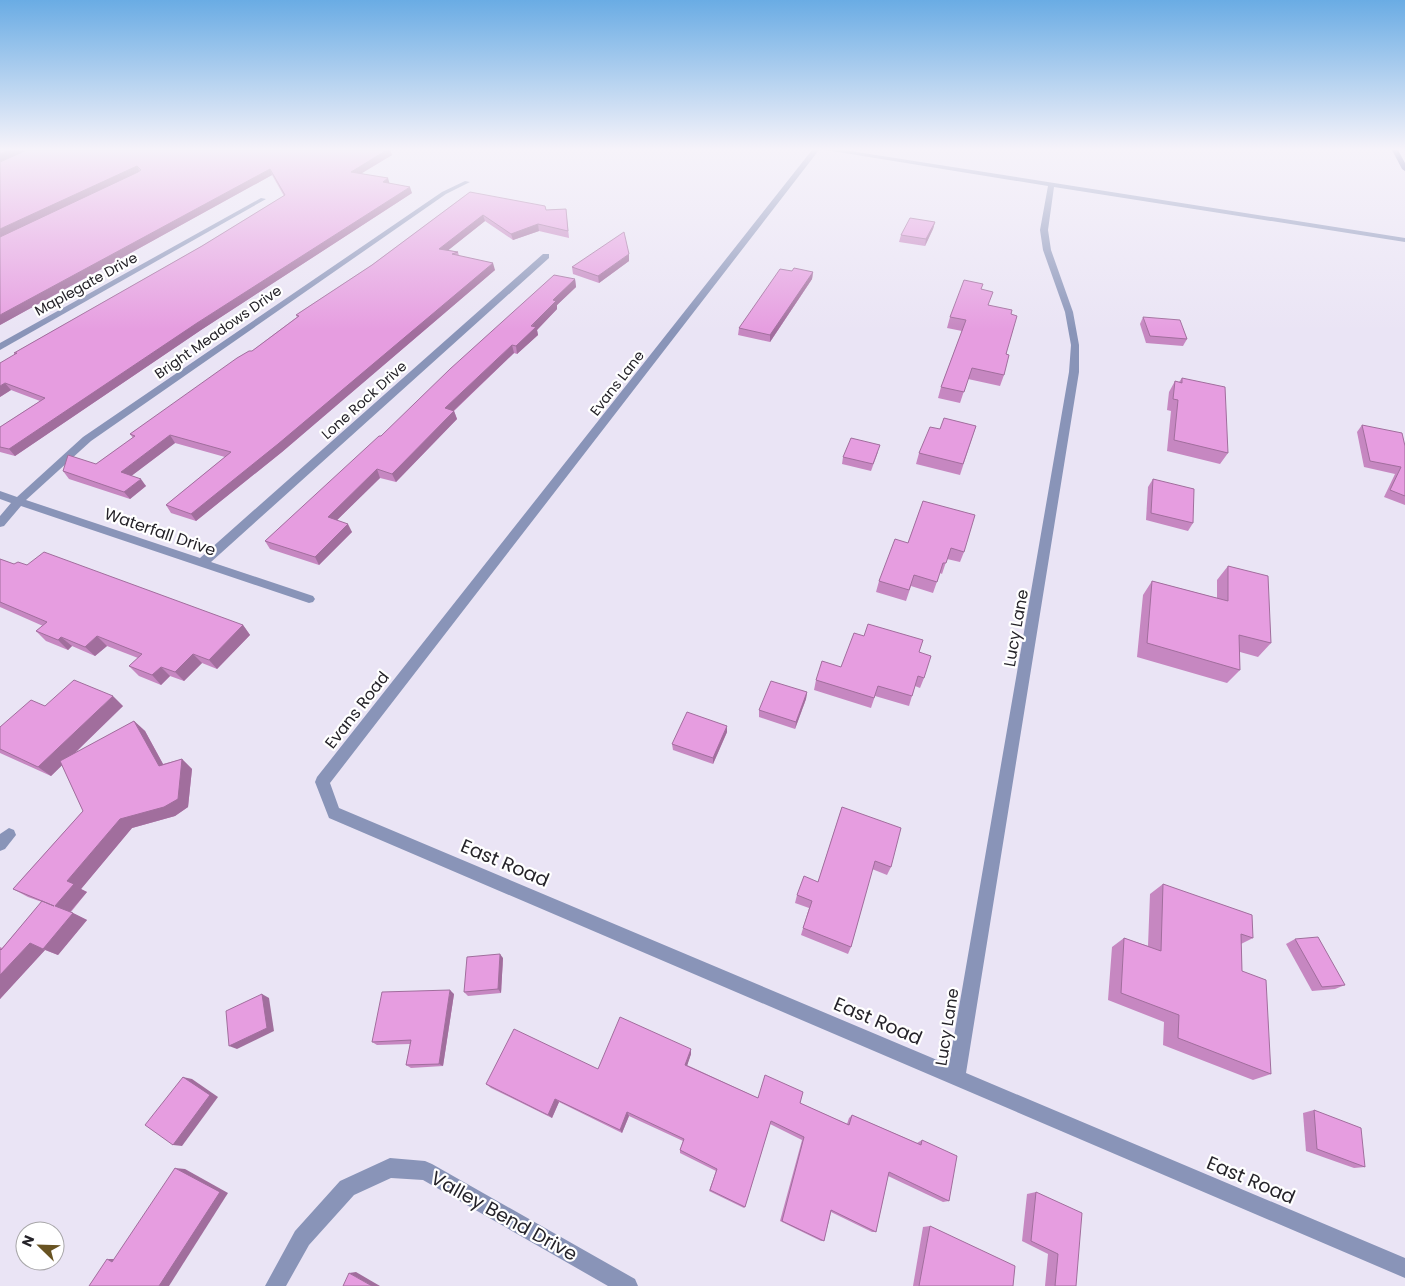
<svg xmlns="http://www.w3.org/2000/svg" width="1405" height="1286" font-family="Poppins,sans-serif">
<rect width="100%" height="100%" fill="#eae4f5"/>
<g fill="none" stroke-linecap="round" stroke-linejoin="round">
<g fill="#8994b8" fill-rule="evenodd">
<path d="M812 150H819L330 783 339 808 949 1065 1069 372 1071 345 1065 312 1043 250 1040 230 1048 186 826 150H844L1405 238V242L1054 187 1048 230 1051 250 1073 312 1079 345V372L966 1073 1405 1258V1278L329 818 315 782 317 777Z"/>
<path d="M465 181 470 182 446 194 91 441 26 500 200 558 543 254H549V258L211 562 313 596 315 599 313 602 309 603 21 506 4 526 0 527V516L11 503 0 499V491L17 497 83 437 442 192Z"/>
<path d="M261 198 266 199 0 350V343Z"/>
<path d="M9 828 14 830 16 835 5 849 0 851V834Z"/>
<path d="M390 1158 425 1161 432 1164 635 1279 638 1286H608L423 1180 391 1178 354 1195 309 1245 286 1286H265L295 1231 340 1181Z"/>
</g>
<path fill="#404d8b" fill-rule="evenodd" d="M1392 150H1398L1405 163V171L1402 169Z"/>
</g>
<g fill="#c687c1">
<path d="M27 150H390L392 155 361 173 389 183 412 193 201 330 15 456 0 452V427L40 401 11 390 0 397 15 354 14 353 202 246 284 196 272 175 0 325Z"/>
<path d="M470 192 546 210 566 209 569 238 539 231 513 240 485 221 448 250 458 252 459 256 495 270 282 452 196 521 171 513 166 505 225 457 175 443 131 476 146 486 130 499 69 479 63 471 96 464 133 438 130 434 252 351 297 317 296 315 372 265Z"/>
<path d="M935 222 933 229 925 246 899 242 901 235Z"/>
<path d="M629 261 599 283 573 274 572 267Z"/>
<path d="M792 271 813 272 812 279 770 342 738 335 739 328Z"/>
<path d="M575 279 576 287 557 305V309L537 330 538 335 517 354 514 353 454 411 457 419 396 482 380 478 337 520 352 532 319 565 270 549 265 541 381 436Z"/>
<path d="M982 289 988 305 1011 314 1004 375 1000 386 968 379 960 403 938 398 941 387 962 331 947 328 950 317Z"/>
<path d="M1143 317 1187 339 1183 346 1146 343 1140 324Z"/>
<path d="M1182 378 1228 453 1220 464 1167 451 1171 411 1167 410 1169 392 1175 381 1179 382Z"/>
<path d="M1362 425 1405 446V505L1384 497 1395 474 1364 467 1357 432Z"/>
<path d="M976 426 960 475 916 464 919 453 940 429Z"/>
<path d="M878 452 871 471 842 464 843 457Z"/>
<path d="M1153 479 1193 523 1188 531 1146 520 1148 487Z"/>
<path d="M923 501 964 552 960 562 947 559 942 574 940 573 933 593 911 586 906 601 876 592 879 581 908 543Z"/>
<path d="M0 559 14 564 27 565 243 625 250 635 217 669 202 663 184 681 170 676 161 685 139 676 129 666 138 658 107 646 95 656 72 646 68 650 46 641 36 631 43 626 0 607Z"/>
<path d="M1228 566 1271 643 1258 657 1240 652V670L1227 683 1137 657 1143 595 1152 581 1217 598V580Z"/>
<path d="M919 652 924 678 920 688 915 686 909 706 875 696 871 708 814 690 816 680 841 667Z"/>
<path d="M807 692 806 699 795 729 759 717V710Z"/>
<path d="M45 706H123L74 754 134 721 145 731 163 764 182 759 192 769 188 807 175 816 132 828 81 889 87 892 71 912 87 920 58 955 45 950 0 999V947L2 948 42 902 28 897 13 889 83 811 62 765 51 776 0 753V727Z"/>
<path d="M727 732 713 764 673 750 672 744Z"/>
<path d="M842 807 891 867 887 875 872 869 851 947 848 954 801 935 809 908 795 903 797 895 818 882Z"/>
<path d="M1163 884 1253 938 1241 944 1242 971 1271 1074 1253 1080 1163 1045 1164 1022 1108 1000 1112 947 1124 938 1148 946 1150 894Z"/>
<path d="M1295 939 1345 985 1335 989 1312 991 1286 944Z"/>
<path d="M503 958 501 993 468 996 464 992Z"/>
<path d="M454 994 443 1066 411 1068 406 1065 410 1044 377 1045 372 1042Z"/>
<path d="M691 1049V1054L687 1065 758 1098 800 1103 847 1124 849 1118 852 1115 917 1143 922 1140 949 1201 943 1202 888 1176 876 1232H872L831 1212 824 1241H821L780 1221 802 1140 770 1124 745 1207 744 1208 709 1191 716 1171 680 1153V1150L683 1141 629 1116 622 1133 559 1102 552 1118 491 1088 486 1084 598 1069Z"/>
<path d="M1314 1110 1365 1167 1354 1168 1306 1151 1303 1113Z"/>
<path d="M1036 1192 1076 1286H1045L1048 1254 1022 1241 1027 1194Z"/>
<path d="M930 1226 1013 1286H913L923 1227Z"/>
</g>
<g fill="#a16e9d">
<path d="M9 150H27L0 162V154Z"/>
<path d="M387 150H390L392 155 354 178 351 172Z"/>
<path d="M137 166 140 172 0 238V229Z"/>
<path d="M270 169 272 175 0 325V315Z"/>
<path d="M388 178 390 185 383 182Z"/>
<path d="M410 187 412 193 201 330 15 456 9 449 197 323Z"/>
<path d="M483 215 485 221 441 256 439 249Z"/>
<path d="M935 222 933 229 925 246 926 239Z"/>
<path d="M538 224 539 231 513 240 511 234Z"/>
<path d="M629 254V261L599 283 598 276Z"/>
<path d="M493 263 495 270 282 452 196 521 191 514Z"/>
<path d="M813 272 812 279 770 342V335Z"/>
<path d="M575 279 576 287 557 305V309L537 330 538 335 517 354 516 346 553 300Z"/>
<path d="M512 345 514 353 448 416 445 408Z"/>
<path d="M5 383 11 390 0 397V386Z"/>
<path d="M454 411 457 419 396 482 392 474Z"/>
<path d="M170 435 175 443 126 480 121 472Z"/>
<path d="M377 469 380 478 332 525 328 517Z"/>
<path d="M141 479 146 486 130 499 124 492Z"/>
<path d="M348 524 352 532 319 565 315 557Z"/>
<path d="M243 625 250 635 217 669 209 660Z"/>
<path d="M97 636 107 646 95 656 85 647Z"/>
<path d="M61 637 72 646 68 650 58 640Z"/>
<path d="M193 654 202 663 184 681 175 672Z"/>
<path d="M161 667 170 676 161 685 152 675Z"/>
<path d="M807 692 806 699 795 729 796 722Z"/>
<path d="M113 696 123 706 51 776 38 767Z"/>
<path d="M134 721 145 731 169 775 159 766Z"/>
<path d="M727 726V732L713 764V758Z"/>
<path d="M182 759 192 769 188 807 175 816 132 828 81 889 87 892 69 913 55 906 67 881 120 819Z"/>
<path d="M73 913 87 920 58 955 43 949Z"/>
<path d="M30 943 45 950 0 999V975Z"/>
<path d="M500 954 503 958 501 993 498 989Z"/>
<path d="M450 990 454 994 443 1066 439 1064Z"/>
<path d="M262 994 269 998 274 1031 237 1049 229 1046Z"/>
<path d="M691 1049V1054L686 1069 685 1065Z"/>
<path d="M183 1077 192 1079 218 1097 182 1146 173 1145Z"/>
<path d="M555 1099 559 1102 552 1118 548 1115Z"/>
<path d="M627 1112 629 1116 622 1133 620 1130Z"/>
<path d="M175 1168 185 1169 228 1193 169 1286H159Z"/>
<path d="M107 1259H118L112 1262Z"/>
<path d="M356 1272 380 1286H372L349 1273Z"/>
</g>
<g fill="#e69de0" stroke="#a16e9d">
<path d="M0 150H9L0 154Z"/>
<path d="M27 150H387L351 172 388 178 383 182 410 187 197 323 9 449 0 447V427L45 398 5 383 0 386V363L17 353H14L202 246 285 195 270 169 0 315V237L138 172 141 170 137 166 0 229V162Z"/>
<path d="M470 192 545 206 546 210 566 209 568 231 538 224 511 234 483 215 439 249 458 252 452 254 493 263 278 444 191 514 166 505 231 452 170 435 121 472 141 479 124 492 63 471 68 455 96 464 135 436 130 434 237 358 249 351H252L299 316 296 315 372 265Z"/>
<path d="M910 218 935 222 926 239 901 235Z"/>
<path d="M624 232 629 254 598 276 572 267Z"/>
<path d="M794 268 813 272 770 335 739 328 780 269 792 271Z"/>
<path d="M554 275 575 279 553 300 556 301 531 326 536 327 516 346 512 345 445 408 454 411 392 474 377 469 328 517 348 524 315 557 265 541 379 436H381L450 369Z"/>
<path d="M964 280 983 284 981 289 993 292 988 305 1012 310 1011 314 1017 316 1006 354 1009 355 1004 375 972 368 964 392 941 387 966 320 950 317Z"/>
<path d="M1143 317 1180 320 1187 339 1150 336Z"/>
<path d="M1182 378 1225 387 1228 453 1174 440 1178 400 1173 399 1175 381 1182 383Z"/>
<path d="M944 418 976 426 963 464 919 453 930 427 940 429Z"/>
<path d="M1362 425 1402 433 1405 446V496L1390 490 1401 467 1370 461Z"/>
<path d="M851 438 880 445 873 464 843 457Z"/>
<path d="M1153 479 1194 489 1193 523 1151 513Z"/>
<path d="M923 501 975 515 964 552 951 548 946 563H943L937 582 914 575 909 590 879 581 895 539 908 543Z"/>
<path d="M44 552 243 625 209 660 193 654 175 672 161 667 152 675 129 666 142 654 97 636 85 647 61 637 58 640 36 631 47 622 0 602V559L14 564 18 562 27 565Z"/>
<path d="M1228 566 1268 576 1271 643 1239 635 1240 670 1147 643 1152 581 1228 601Z"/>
<path d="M868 624 923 640 919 652 931 656 924 678 918 676 912 696 878 686 874 698 816 680 822 661 841 667 854 633 864 636Z"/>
<path d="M74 680 113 696 38 767 0 749V727L31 700 45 706Z"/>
<path d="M771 681 807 692 796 722 759 710Z"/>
<path d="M687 712 727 726 713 758 672 744Z"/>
<path d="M134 721 159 766 182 759 178 799 164 807 120 819 67 881 74 884 55 906 73 913 43 949 30 943 0 975V949L1 950 42 901 54 906 13 889 83 811 60 761Z"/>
<path d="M842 807 901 828 891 867 875 861 851 947 803 928 812 901 797 895 804 876 818 882Z"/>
<path d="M1163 884 1252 915 1253 938 1241 934 1242 971 1266 980 1271 1074 1178 1038 1179 1015 1121 993 1124 938 1161 951Z"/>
<path d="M1318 937 1345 985 1322 987 1295 939Z"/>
<path d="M500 954 498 989 464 992 467 957Z"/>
<path d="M450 990 439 1064 406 1065 411 1040 372 1042 382 992Z"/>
<path d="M262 994 267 1028 229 1046 226 1011Z"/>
<path d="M620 1017 691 1049 685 1065 758 1098 765 1075 803 1092 800 1103 849 1125 852 1115 921 1145 922 1140 957 1156 949 1201 889 1172 876 1232 831 1210 824 1241 782 1221 804 1137 771 1121 745 1207 710 1190 717 1169 680 1150 684 1139 627 1112 620 1130 555 1099 548 1115 486 1084 514 1029 598 1069Z"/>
<path d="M183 1077 210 1095 173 1145 145 1125Z"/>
<path d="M1314 1110 1361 1128 1365 1167 1317 1149Z"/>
<path d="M175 1168 220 1192 159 1286H89L107 1259 112 1262Z"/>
<path d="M1036 1192 1082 1213 1076 1286H1055L1058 1254 1031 1241Z"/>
<path d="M930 1226 1015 1266 1013 1286H919Z"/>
<path d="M349 1273 372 1286H343Z"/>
</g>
<linearGradient id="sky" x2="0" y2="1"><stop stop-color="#6aace4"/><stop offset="0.45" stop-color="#f6f3fa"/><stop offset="1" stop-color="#f6f3fa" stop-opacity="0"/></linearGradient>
<rect width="1405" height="331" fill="url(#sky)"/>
<g text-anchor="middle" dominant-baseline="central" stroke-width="4.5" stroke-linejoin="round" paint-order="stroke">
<g font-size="14" fill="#252329" stroke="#fff">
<text transform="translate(86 284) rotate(-29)">Maplegate Drive</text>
<text transform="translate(218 332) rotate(-35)">Bright Meadows Drive</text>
<text transform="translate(617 383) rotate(-52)">Evans Lane</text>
<text transform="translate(364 400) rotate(-42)">Lone Rock Drive</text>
</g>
<g font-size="16" fill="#252329" stroke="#fff">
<text transform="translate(160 532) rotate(19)">Waterfall Drive</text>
<text transform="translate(1016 628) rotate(-80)">Lucy Lane</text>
<text transform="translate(357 710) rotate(-52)">Evans Road</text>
<text transform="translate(947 1027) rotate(-81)">Lucy Lane</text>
</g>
<g font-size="19" fill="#252329" stroke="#fff">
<text transform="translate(505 863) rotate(23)">East Road</text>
<text transform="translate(878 1021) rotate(23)">East Road</text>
<text transform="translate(1251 1180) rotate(23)">East Road</text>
<text transform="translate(504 1216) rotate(29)">Valley Bend Drive</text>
</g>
</g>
<g transform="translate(40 1246) rotate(293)"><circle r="24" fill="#ffffff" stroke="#a8a7a9"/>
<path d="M0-4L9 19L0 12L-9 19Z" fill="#685322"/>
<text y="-8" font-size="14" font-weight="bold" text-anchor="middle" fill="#252329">N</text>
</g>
</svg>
